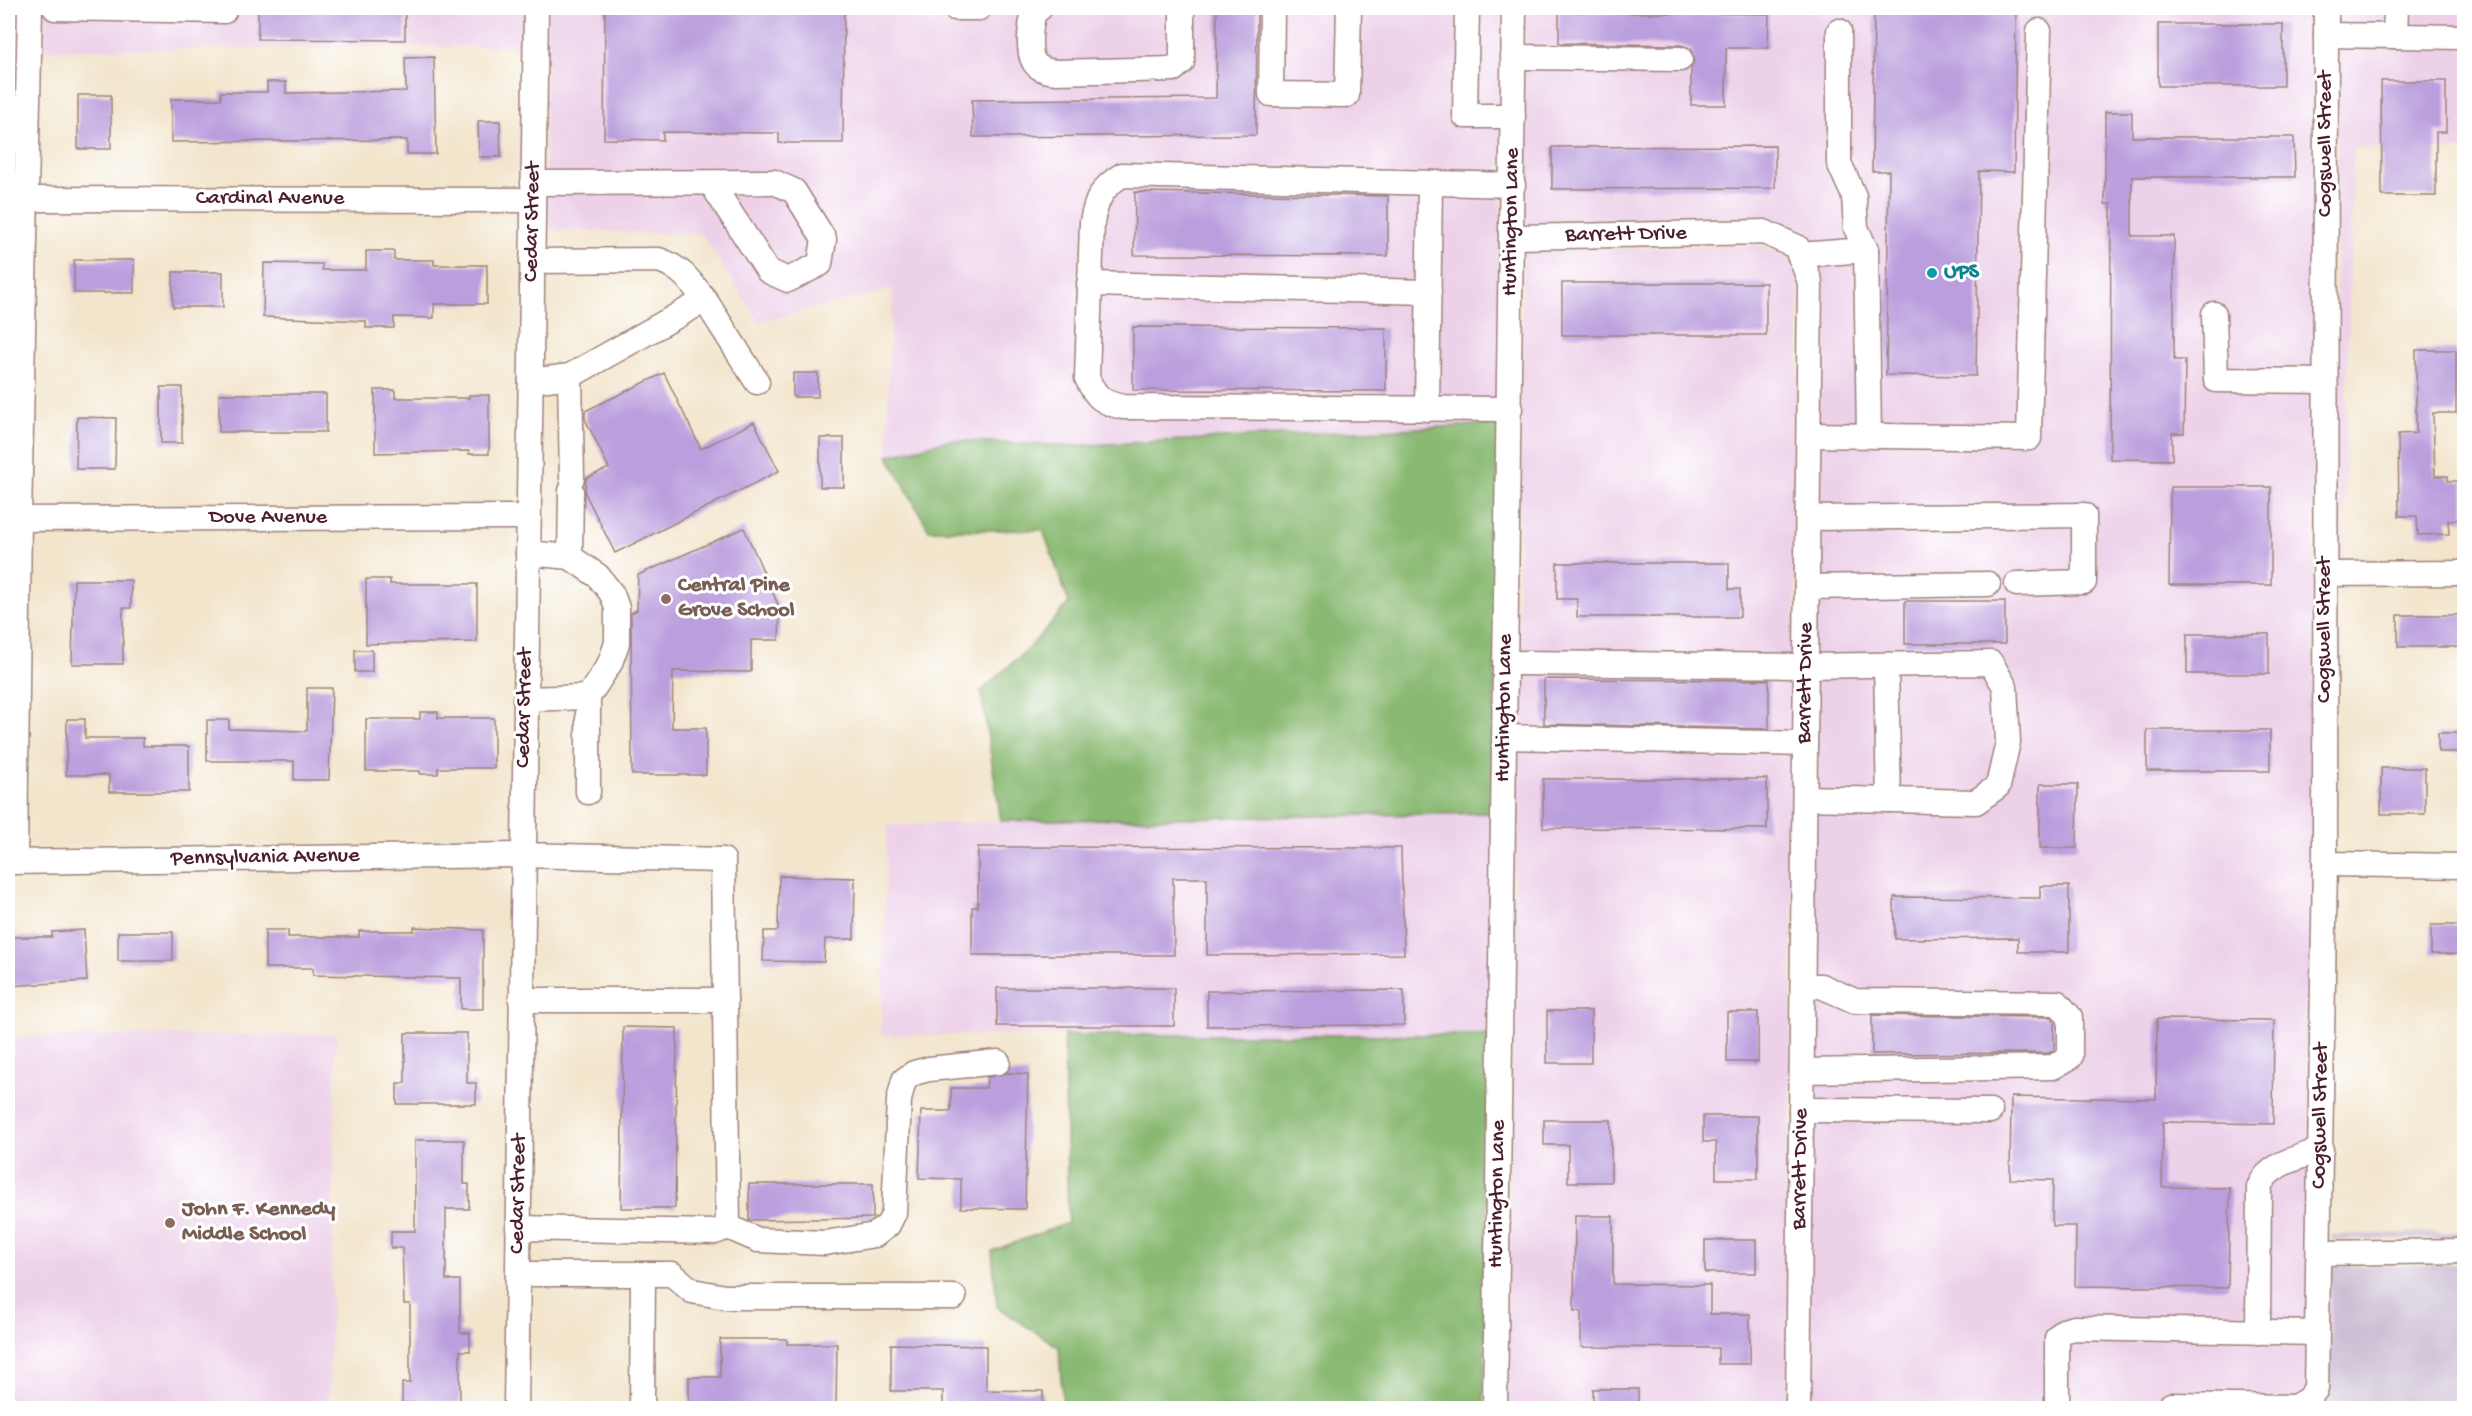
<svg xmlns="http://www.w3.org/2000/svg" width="2472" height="1416" font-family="'Gochi Hand',sans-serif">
<rect width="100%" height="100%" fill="#fff"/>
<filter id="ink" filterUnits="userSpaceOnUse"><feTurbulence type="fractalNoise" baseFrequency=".0167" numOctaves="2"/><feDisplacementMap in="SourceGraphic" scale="12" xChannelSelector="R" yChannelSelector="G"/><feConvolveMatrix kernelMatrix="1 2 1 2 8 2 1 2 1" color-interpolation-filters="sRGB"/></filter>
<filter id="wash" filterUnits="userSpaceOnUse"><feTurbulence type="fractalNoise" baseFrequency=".008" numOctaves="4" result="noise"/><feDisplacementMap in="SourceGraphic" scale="24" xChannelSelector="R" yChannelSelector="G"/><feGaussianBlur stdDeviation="1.35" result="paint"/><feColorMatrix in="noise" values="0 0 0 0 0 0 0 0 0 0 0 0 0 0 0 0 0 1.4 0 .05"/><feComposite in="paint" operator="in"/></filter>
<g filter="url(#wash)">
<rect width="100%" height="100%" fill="#f2e5cc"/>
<g fill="#edd1e9">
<path d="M8 8H19L18 50 8 51Z"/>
<path d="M41 8H525L522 187H520L522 46 40 50Z"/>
<path d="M547 8H1502L1498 424 1066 446 949 440 888 456V379L893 289 759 322 702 234 544 230Z"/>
<path d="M1525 8H2314V864L2308 1266H2331L2330 1408H1809L1807 242 1801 235 1764 220 1524 224Z"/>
<path d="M2337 8H2464V150L2353 148 2343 562H2336Z"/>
<path d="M1762 245 1788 257 1799 285 1787 1408H1506L1523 250Z"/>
<path d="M1493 813 1489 1035H881L887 826 1001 821Z"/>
<path d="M336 1034 329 1408H8V1037Z"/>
</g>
<g fill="#ccbfd4">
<path d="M2464 1232V1238L2331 1240V1235Z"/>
<path d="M2464 1264V1408H2330L2331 1266Z"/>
</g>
<g fill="#89b972" stroke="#6a6c4e" stroke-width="1.5">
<path d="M1498 424 1493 813 1001 821 981 691 1028 649 1069 603 1043 530H929L888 456 949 440 1066 446Z"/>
<path d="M1064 1035H1489L1484 1408H1063L1059 1347 997 1307 992 1251 1068 1223Z"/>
</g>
<g id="blocks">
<g fill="#ba9edd">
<path d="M258 8H405V40L258 39Z"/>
<path d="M605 8H844L843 143H779V133L663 132V140L604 139Z"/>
<path d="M1217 8H1257L1256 135 973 137 972 100 1216 98Z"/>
<path d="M1874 10 2016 12 2014 172 1979 171 1976 376 1886 375 1889 171H1872Z"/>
<path d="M1559 12 1769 14 1768 48H1726V105H1691V68L1694 59 1691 48 1680 45 1559 43Z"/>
<rect x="2158" y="24" width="125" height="62"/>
<path d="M434 57 436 154H407V140L171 142V99H221V92H267V82H286V93L406 91 405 58Z"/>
<path d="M2381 81H2446V132H2436V196H2382Z"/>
<rect x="78" y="95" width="33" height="54"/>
<path d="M2105 112H2132V137H2294L2295 177H2132V236H2174V360H2185L2184 433H2172V460L2110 459 2111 204H2105Z"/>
<path d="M478 121H500L501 157H479Z"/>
<path d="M1775 146V188L1552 189V147Z"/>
<path d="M1135 192 1388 196V256L1134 255Z"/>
<path d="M366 251H394V260H434V265H487V304H434V318L394 317V328H366V321L263 317 264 263 322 264V270H366Z"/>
<rect x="74" y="260" width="60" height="33"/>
<rect x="173" y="272" width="50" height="35"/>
<rect x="1562" y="283" width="204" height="52"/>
<path d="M1133 327 1386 328V391L1133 390Z"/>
<path d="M2416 350H2456V413H2433L2435 476H2448V481H2464V520H2448L2449 534 2418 535 2417 516H2399L2398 434 2416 433Z"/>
<path d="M664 373 701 449 754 422 779 471 615 553 585 493 586 478 609 468 585 419V411Z"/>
<rect x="793" y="373" width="25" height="24"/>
<rect x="161" y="387" width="21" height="56"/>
<path d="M375 390H395V398H469V395H489V454H469V451L375 453Z"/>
<rect x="219" y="394" width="107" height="38"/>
<path d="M77 417 116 418 115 469H76Z"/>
<rect x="820" y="438" width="24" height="49"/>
<path d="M2170 487H2271V585H2169Z"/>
<path d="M744 528 780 609 779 640H751V672L673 671 672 728H706V775H632L631 613 637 610 638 575Z"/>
<path d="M1557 563H1729V589H1740V617H1577V599H1557Z"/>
<path d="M366 579H390V584H477V642L366 644Z"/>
<path d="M74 580H131V608H123V664H72Z"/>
<rect x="1905" y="601" width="100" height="43"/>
<rect x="2398" y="615" width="66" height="32"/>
<rect x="2187" y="634" width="82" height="40"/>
<rect x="355" y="650" width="17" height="22"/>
<path d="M1544 679 1769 680V729L1544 724Z"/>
<path d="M307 688H332L329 780H294V761H207V720H229V729L307 731Z"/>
<path d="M420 712H438V718H494V768H438V774H420V771H366V719H420Z"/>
<path d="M67 719H85V738H143V746H189V792H109V775H66Z"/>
<rect x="2147" y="730" width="123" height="41"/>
<rect x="2438" y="733" width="26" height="19"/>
<rect x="2381" y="768" width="44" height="46"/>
<path d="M1543 779H1767V829L1543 828Z"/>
<path d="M2040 784H2078L2077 848H2040Z"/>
<path d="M978 847 1401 848 1404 954 1207 955V878H1173L1174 955H972V907H978Z"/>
<path d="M779 876 855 878 854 939H825L824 962 763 961 764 931H778Z"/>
<path d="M2040 886H2069V952H2018V938L1895 939 1894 897 2040 898Z"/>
<rect x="2431" y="925" width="33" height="29"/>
<path d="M414 927 483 930V1009H461V978L313 975V968H265V930H288V937H359V931H414Z"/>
<path d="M84 930 87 981 8 986V937H52V932Z"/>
<rect x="118" y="932" width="55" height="29"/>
<rect x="997" y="988" width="177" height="38"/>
<path d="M1404 990V1025L1207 1026V991Z"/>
<rect x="1547" y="1011" width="44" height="52"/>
<rect x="1727" y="1012" width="31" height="50"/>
<path d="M1872 1015 2051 1017 2054 1020V1050L2049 1053 1872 1054Z"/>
<path d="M2157 1019 2274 1020 2273 1124 2163 1122 2162 1187 2230 1188 2228 1288 2075 1286 2076 1226H2052L2053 1180 2010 1179 2011 1097 2156 1099Z"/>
<path d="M623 1027 677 1028 675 1208H621Z"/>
<path d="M405 1033H467V1083H476V1104H397V1083H405Z"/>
<path d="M1007 1073 1028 1074 1025 1209 961 1208V1179L919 1178 921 1111H951V1088H986L987 1077Z"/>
<path d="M1703 1116H1758V1179H1716V1142H1703Z"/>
<path d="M1544 1120H1611V1182H1568V1145H1544Z"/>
<path d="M415 1140H464V1184H469V1209H446V1280H460V1333H470V1351H460V1403H402V1383H410V1304H404L402 1248H391V1231H415Z"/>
<path d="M749 1184H873V1218L749 1220Z"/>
<path d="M1575 1216H1613V1284L1710 1285V1314H1750V1364H1718V1348L1581 1347V1311H1574Z"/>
<rect x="1705" y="1240" width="51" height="33"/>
<path d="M720 1339H787V1344H837L836 1408H689V1377H720Z"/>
<path d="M891 1344 986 1346V1390L1043 1391V1408H943V1391H891Z"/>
<rect x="1593" y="1389" width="45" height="19"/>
</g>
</g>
</g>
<g filter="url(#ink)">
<use href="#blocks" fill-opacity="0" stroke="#9e827c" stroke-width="1.5"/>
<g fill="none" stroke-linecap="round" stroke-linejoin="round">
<g stroke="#9e827c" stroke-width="27">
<g id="minor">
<path d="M55 8 224 11V8"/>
<path d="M955 8H979"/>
<path d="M1040 8 1036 9C1030 20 1027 51 1034 62 1039 70 1048 71 1056 72L1174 69 1182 62V8"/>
<path d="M1272 8 1271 94 1347 95 1349 8"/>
<path d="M1467 8 1465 116H1513"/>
<path d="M1839 31V163L1854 196 1856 228 1866 250 1869 435"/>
<path d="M2326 35 2464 37"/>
<path d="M2395 36 2396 8"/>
<path d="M1513 57 1680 59"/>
<path d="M533 183 774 182 794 191 824 239 820 264 788 280 768 271 711 183"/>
<path d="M8 199 533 200"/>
<path d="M1512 237 1764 232 1797 247 1810 282 1798 1408"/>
<path d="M1799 255 1866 250"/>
<path d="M1089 284 1429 292"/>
<path d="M705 300 757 382"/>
<path d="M2214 314 2216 380 2325 381"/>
<path d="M570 376 572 478"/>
<path d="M531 381 570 376 705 300C691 282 682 268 659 260L532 261"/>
<path d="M1427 409 1430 183"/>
<path d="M1510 409 1123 407C1103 403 1096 398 1087 378L1092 222C1096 200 1102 187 1122 175L1513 185"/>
<path d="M1809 435 2029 438 2039 31"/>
<path d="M1808 518 2084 515V582L2017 584"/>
<path d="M8 519 529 517"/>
<path d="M528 553 570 557 598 576 612 594 617 608V643L610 663 588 697V792"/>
<path d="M570 557 571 491"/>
<path d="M2325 574 2464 573"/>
<path d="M1807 587 1988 584"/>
<path d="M1506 663 1806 666 1991 663 2005 687 2008 742 1998 786 1976 802 1805 798"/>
<path d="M1886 665 1889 800"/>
<path d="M525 699 588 697"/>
<path d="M1505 737 1805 744"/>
<path d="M8 862 522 855 723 860 728 1227 715 1232 518 1228"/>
<path d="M15 862 19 519 30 8"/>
<path d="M2325 864 2464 866"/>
<path d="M521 1000H725"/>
<path d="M1802 1071 2053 1067 2070 1057V1017L2058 1003 1855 1001 1821 986H1803"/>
<path d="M1801 1110 1990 1111"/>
<path d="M728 1227 758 1240 825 1243 875 1235 888 1225 894 1213 899 1100 904 1080 914 1073 929 1069 998 1062"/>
<path d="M2319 1253 2464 1251"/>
<path d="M518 1274H672L692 1291 725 1297H954"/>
<path d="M2258 1332 2259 1187C2269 1163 2298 1158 2321 1150"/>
<path d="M2171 1405 2295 1407 2308 1399 2316 1389 2325 864 2326 8"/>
<path d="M516 1408 536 8"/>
<path d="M642 1408 643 1275"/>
<path d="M1495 1408 1514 8"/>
<path d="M2057 1408V1338L2063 1331 2074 1328 2317 1333"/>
</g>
</g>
<use href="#minor" stroke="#fff" stroke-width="24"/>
</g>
</g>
<circle fill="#0f9aa8" stroke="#fff" stroke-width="2" cx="1932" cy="273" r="6"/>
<g fill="#8d6e63" stroke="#fff" stroke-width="2">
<circle cx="666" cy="599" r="6"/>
<circle cx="170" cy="1223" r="6"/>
</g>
<g text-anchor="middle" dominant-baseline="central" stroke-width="6" stroke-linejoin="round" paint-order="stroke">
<g font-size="22" fill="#4a1f2b" stroke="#fff">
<text transform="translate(2326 144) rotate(-90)">Cogswell Street</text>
<text x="270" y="199">Cardinal Avenue</text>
<text transform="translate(533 222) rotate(-89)">Cedar Street</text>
<text transform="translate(1512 222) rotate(-89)">Huntington Lane</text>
<text transform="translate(1626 235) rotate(-1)">Barrett Drive</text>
<text x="268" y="518">Dove Avenue</text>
<text transform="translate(2325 630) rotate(-90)">Cogswell Street</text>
<text transform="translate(1806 683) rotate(-89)">Barrett Drive</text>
<text transform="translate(525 708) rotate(-89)">Cedar Street</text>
<text transform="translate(1505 708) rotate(-89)">Huntington Lane</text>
<text transform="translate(265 858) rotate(-1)">Pennsylvania Avenue</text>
<text transform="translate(2321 1116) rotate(-89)">Cogswell Street</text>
<text transform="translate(1801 1169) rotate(-89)">Barrett Drive</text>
<text transform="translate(519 1194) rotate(-89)">Cedar Street</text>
<text transform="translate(1498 1194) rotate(-89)">Huntington Lane</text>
</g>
<g font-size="22" font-weight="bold" fill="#0d838f" stroke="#fff" text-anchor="start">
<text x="1944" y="273">UPS</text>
</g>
<g font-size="22" font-weight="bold" fill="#785e54" stroke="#fff" text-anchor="start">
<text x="678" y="586">Central Pine<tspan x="678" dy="25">Grove School</tspan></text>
<text x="182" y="1210">John F. Kennedy<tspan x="182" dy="25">Middle School</tspan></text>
</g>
</g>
<rect width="2472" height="1416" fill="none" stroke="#fff" stroke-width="30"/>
</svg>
